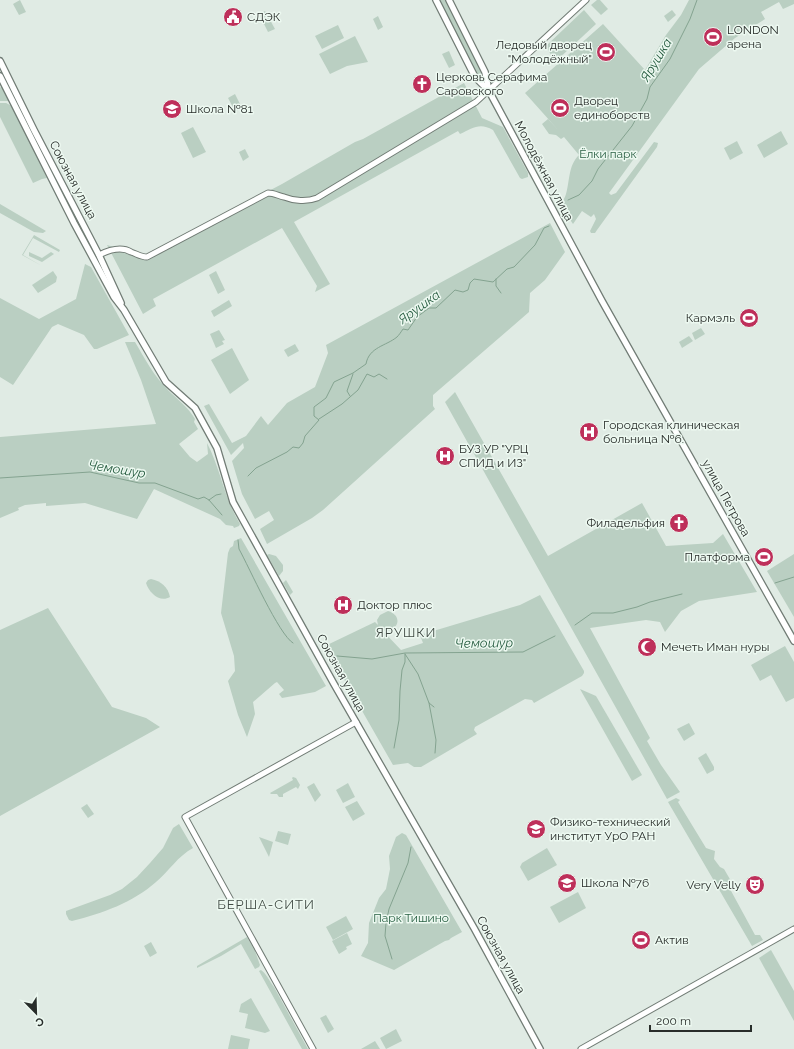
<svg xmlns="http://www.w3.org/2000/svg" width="794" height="1049" font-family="Raleway,sans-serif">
<rect width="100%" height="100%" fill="#e0ebe4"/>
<g fill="#bacfc2">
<path d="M20 0 26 12 19 15 13 4Z"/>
<path d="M439 0H446L484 76 481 78H478Z"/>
<path d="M597 0H600L608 9 601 15 591 5Z"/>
<path d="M689 0H794V4L783 9 779 2 761 12 765 19 735 38 699 69 609 193 611 195 616 193 654 142 658 143 657 147 597 230 595 233H591L590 231 596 219 594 214 591 217 582 211 573 224 560 205C562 202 565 198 566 194 570 180 568 166 579 155L564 137 561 139 556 135 549 134 542 124 548 119 559 131 525 93 603 24 645 70 666 35 681 15Z"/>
<path d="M584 10 596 24 555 62 546 46Z"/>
<path d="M672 10 676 15 668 22 664 16Z"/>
<path d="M265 11 275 29 268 32 259 14Z"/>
<path d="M378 16 383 27 378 30 373 19Z"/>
<path d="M338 25 344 38 322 49 315 36Z"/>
<path d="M355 36 368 62 347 66 330 74 319 54Z"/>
<path d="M449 51 455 65 449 68 442 54Z"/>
<path d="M464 83 482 118 503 127 528 173V177L522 179 520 178 493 130C480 122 472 128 460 134L458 131 294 222 330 284 315 292 317 286 282 228 153 299 156 306 143 314 107 245 146 256 282 184 355 142 363 139Z"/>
<path d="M2 85 10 101H0V88Z"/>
<path d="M235 94 242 108 235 111 228 98Z"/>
<path d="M0 103H6L12 106 47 178 42 179 33 183 0 117Z"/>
<path d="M193 127 206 152 193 158 181 133Z"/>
<path d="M781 131 788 144 764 158 757 145Z"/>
<path d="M737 141 743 153 730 160 724 148Z"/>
<path d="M245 149 249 157 243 161 239 152Z"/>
<path d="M0 204 46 231 43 233 34 232 0 213Z"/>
<path d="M550 223 565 252 545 280 530 293 529 312 433 395V406L435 409 323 510 312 518 267 544 260 529 274 520 269 511 255 519 242 494 232 461 244 448 243 443 231 455 204 406 209 404 232 443 246 436 261 416 268 425 287 403 315 387 328 353 326 345Z"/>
<path d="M34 235 60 250 59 252 33 238 23 255 42 266 56 257 42 266 22 255Z"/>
<path d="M29 252 42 258 51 252 54 254 42 262 29 256Z"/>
<path d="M85 264 91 267 129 335 97 349H94L84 335 58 324 52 327 13 385 0 377V298L39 319 76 299Z"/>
<path d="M53 271 57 277 56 282 38 293 32 285Z"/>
<path d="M216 271 225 290 218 294 209 275Z"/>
<path d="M229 300 232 306 214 317 211 311Z"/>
<path d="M701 328 705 334 695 340 692 333Z"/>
<path d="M219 330 225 340 222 341 224 344 216 348 210 334Z"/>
<path d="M689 336 693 341 682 348 679 342Z"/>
<path d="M125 342H135C145 359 154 376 168 390 178 400 188 407 195 419L194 422 198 429 179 444 190 457 197 462 208 454 207 443C221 470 224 498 240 524L239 526 234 528 233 526 226 525 220 519 154 489 137 519 85 503 46 506V503L25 505 18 508 19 510 0 518V437L156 424 141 380Z"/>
<path d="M295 344 299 351 288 357 284 350Z"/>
<path d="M232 348 249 380 230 394 211 360Z"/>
<path d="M455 392 548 556 642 503 666 546 713 543 723 534 757 592 699 601 681 611 665 632 660 622 646 620 590 628 650 738 647 741 661 765 680 792 667 799 445 402Z"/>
<path d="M241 538 326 686 315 692 282 698 279 694 284 690 277 682 275 683 253 702 255 714 247 737 238 715 228 681 235 671 234 656 221 613 228 553 230 548 233 546 234 541Z"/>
<path d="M269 554 276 556 283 565V571L279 576 267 555Z"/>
<path d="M794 554V617L767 571Z"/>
<path d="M151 579C161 581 168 587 170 597 160 603 149 593 146 583L148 580Z"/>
<path d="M286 580 293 592 290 595 283 583Z"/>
<path d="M540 595 584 671V673L582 676 534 703 532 700 525 699 475 727 474 730 477 734 421 767H414L408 763 393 765 325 646 375 622 378 625 377 620 380 615 388 611C404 616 398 632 383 631L401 650 423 643 420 635 520 605Z"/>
<path d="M48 608 112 707 146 718 160 727 0 816V630Z"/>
<path d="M785 646 794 662V698L786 702 771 675 760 681 751 665Z"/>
<path d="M580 689 596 696 642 775 632 781Z"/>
<path d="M689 723 695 734 684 741 677 729Z"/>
<path d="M706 753 714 767V770L707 774 698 758Z"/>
<path d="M293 777 296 778 300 785 298 789 296 787 283 794V797H279L277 794H271L270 793 293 780 292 778Z"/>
<path d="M314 783 321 795 315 802 307 787Z"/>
<path d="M348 783 355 797 343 803 336 790Z"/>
<path d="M676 798 680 800 678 802 706 848 715 851 714 859 720 867 724 869 731 881 730 889 755 935H760L763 940 752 946 668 802Z"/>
<path d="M357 801 365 814 353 821 345 807Z"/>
<path d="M87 804 94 814 88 818 81 808Z"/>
<path d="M179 824 193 848C178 856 169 871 156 882 132 903 103 913 72 921L69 920 66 914V911L110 895 122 889 137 877 150 863 163 848 173 828Z"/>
<path d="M278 831 291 834 288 845 275 841Z"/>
<path d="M402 833 406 835 462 932 451 938 449 940 445 941 394 970 361 956 368 943 369 923 379 898 386 889 390 869 389 856 396 837Z"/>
<path d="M259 837 273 842 269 857Z"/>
<path d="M547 848 557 865 528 881 520 867 522 863Z"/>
<path d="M578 892 586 908 559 923 550 907Z"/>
<path d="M346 916 353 929 333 940 326 927Z"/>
<path d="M347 933 352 944 346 947 347 949 339 954 332 941Z"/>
<path d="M247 937 255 951 260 965 259 967 255 969 241 944 221 956 197 968V966Z"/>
<path d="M151 942 157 953 150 957 144 946Z"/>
<path d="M771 950 794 991V1021L759 958Z"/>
<path d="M261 970C266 973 270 982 274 987L308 1049H302L259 971Z"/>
<path d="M251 998 270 1031 265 1033 245 1028 248 1014 239 1012 241 1004Z"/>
<path d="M326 1015 334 1029 328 1033 320 1018Z"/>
<path d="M396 1029 402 1041 386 1049 380 1038Z"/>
<path d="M231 1035 250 1039 248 1049H228Z"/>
<path d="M375 1041 380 1049H361Z"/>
</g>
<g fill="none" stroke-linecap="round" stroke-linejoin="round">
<g stroke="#84a390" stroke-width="1">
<path d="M568 200 579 195 592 181 598 169 632 126 647 99 650 87 670 59 690 19 697 0"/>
<path d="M496 279V286L501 293"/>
<path d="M350 396 347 391 353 374"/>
<path d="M319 419 342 404 358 390 367 374 374 377 379 374 387 379"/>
<path d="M248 476 256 468 287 452 293 447 299 448 303 443 305 436 319 420 314 416V407L326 398 334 382 353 373 366 364C369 347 386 346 397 337 399 335 401 332 403 329L408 330 417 317 429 308H436L455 290 463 292 468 290 470 283 474 279 493 282 507 269 514 267 535 245 544 228 549 226"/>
<path d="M0 478 90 472 139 483H155L198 499 204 497 209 500 222 515"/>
<path d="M209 500 216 495 221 494"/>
<path d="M238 540 239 549C249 567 279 635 293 643"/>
<path d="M775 583 794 577"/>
<path d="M575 625 592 613H613L637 607 650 602 682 594"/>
<path d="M405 654 418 674 429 703 434 707"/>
<path d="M337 656 372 659 405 653 523 652 555 636"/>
<path d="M429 703 436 740 435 753"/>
<path d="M394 748 399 720 400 691 402 670 405 662V654"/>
<path d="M392 959 385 936 386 923 389 909 408 863 411 847"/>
</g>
<g stroke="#717c75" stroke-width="7">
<g id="tertiary">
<path d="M99 255C109 250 121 246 131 252 137 254 141 257 147 257L268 193C274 193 279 196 284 197 294 201 307 202 317 198L476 102 586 0"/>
<path d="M313 1049 185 817 356 722"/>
<path d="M581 1049 794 929"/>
</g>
</g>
<g stroke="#717c75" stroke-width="8">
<g id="secondary">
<path d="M436 0 475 77 488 90"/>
<path d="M449 0 485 72 489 91 602 301 794 641"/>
<path d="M0 61 34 130 99 255 121 303"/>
<path d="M0 76 74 223 114 297 124 310 166 382 195 408 217 448 233 502 334 684 474 928 540 1049"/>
</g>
</g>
<use href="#tertiary" stroke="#fff" stroke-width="5"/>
<use href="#secondary" stroke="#fff" stroke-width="5.5"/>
</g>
<defs>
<g id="civic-disc" transform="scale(1)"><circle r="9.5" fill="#be2f5a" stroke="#edf9f1"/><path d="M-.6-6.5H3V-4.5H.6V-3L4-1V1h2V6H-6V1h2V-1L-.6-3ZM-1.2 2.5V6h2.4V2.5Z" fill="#fff"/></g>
<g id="stadium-disc" transform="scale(1)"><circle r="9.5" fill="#be2f5a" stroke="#edf9f1"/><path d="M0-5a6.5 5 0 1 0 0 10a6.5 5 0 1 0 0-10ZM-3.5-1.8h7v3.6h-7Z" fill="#fff"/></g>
<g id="church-disc" transform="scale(1)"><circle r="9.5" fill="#be2f5a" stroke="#edf9f1"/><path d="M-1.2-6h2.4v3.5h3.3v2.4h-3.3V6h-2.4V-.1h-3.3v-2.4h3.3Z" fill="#fff"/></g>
<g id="school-disc" transform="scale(1)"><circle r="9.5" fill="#be2f5a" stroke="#edf9f1"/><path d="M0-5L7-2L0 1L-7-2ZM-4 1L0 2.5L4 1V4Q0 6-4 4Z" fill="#fff"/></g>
<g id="hospital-disc" transform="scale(1)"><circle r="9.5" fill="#be2f5a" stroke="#edf9f1"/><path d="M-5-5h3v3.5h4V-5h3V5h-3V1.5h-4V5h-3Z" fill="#fff"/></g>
<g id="mosque-disc" transform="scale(1)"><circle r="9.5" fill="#be2f5a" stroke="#edf9f1"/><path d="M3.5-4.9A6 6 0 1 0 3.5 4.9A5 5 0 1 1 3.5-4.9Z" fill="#fff"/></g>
<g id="university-disc" transform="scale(1)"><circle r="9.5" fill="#be2f5a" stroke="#edf9f1"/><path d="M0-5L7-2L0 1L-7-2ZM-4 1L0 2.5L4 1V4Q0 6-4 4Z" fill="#fff"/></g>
<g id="theatre-disc" transform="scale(1)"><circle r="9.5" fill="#be2f5a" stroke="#edf9f1"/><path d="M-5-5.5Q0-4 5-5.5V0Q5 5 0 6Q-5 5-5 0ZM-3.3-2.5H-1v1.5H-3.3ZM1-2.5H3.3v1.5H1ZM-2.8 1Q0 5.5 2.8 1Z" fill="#fff"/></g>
</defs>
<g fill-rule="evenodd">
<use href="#civic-disc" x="233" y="17"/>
<use href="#stadium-disc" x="713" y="37"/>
<use href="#stadium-disc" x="606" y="52"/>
<use href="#church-disc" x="422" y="84"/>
<use href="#stadium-disc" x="560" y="108"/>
<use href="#school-disc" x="172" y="109"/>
<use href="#stadium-disc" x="749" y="318"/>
<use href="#hospital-disc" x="589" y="432"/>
<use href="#hospital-disc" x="445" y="456"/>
<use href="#church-disc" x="679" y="523"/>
<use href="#stadium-disc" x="764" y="557"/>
<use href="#hospital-disc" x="343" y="605"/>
<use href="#mosque-disc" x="647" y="647"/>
<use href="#university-disc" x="536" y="829"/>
<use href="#school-disc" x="567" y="883"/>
<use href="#theatre-disc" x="755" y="885"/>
<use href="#stadium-disc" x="641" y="940"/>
</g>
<g text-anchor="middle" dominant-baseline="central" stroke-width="3" stroke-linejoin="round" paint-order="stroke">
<g font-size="12" fill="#282d2a" stroke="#edf9f1" text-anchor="start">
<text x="247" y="17">СДЭК</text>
<text x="727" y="30">LONDON<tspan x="727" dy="14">арена</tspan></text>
<text x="592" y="45" text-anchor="end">Ледовый дворец<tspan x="592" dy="14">"Молодёжный"</tspan></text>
<text x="436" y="77">Церковь Серафима<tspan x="436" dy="14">Саровского</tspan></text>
<text x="574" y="101">Дворец<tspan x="574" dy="14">единоборств</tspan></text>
<text x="186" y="109">Школа №81</text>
<text x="735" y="318" text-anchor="end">Кармэль</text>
<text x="603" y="425">Городская клиническая<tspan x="603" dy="14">больница №6.</tspan></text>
<text x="459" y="449">БУЗ УР "УРЦ<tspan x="459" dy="14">СПИД и ИЗ"</tspan></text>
<text x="665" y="523" text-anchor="end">Филадельфия</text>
<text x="750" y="557" text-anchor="end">Платформа</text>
<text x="357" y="605">Доктор плюс</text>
<text x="661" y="647">Мечеть Иман нуры</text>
<text x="550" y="822">Физико-технический<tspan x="550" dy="14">институт УрО РАН</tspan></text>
<text x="581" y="883">Школа №76</text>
<text x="741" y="885" text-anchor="end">Very Velly</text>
<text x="655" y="940">Актив</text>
</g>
<g font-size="12" fill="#2a6044" stroke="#edf9f1">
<text x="608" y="154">Ёлки парк</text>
<text x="411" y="918">Парк Тишино</text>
</g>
<g font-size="12" fill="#282d2a" stroke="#edf9f1">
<text transform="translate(544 171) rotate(62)">Молодёжная улица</text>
<text transform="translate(73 180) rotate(62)">Союзная улица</text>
<text transform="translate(726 498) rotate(61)">улица Петрова</text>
<text transform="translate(341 673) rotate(61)">Союзная улица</text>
<text transform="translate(501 955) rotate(61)">Союзная улица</text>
</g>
<g font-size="13" font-style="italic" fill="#255b3f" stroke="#edf9f1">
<text transform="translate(656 60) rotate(-59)">Ярушка</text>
<text transform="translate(419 307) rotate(-36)">Ярушка</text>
<text transform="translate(117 469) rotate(9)">Чемошур</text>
<text transform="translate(484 643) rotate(-1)">Чемошур</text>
</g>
<g font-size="13" letter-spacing="1" fill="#404a44" stroke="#edf9f1">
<text x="406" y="632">ЯРУШКИ</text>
<text x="266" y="904">БЕРША-СИТИ</text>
</g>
</g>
<g transform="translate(36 1013) rotate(157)" stroke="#edf9f1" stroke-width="3" paint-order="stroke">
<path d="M0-3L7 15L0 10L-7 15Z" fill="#282d2a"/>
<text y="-6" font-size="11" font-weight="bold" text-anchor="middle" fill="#282d2a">С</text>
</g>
<path d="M650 1025v6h101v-6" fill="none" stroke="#282d2a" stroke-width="2"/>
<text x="656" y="1025" font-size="12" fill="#282d2a" stroke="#edf9f1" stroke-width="3" paint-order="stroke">200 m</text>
</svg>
